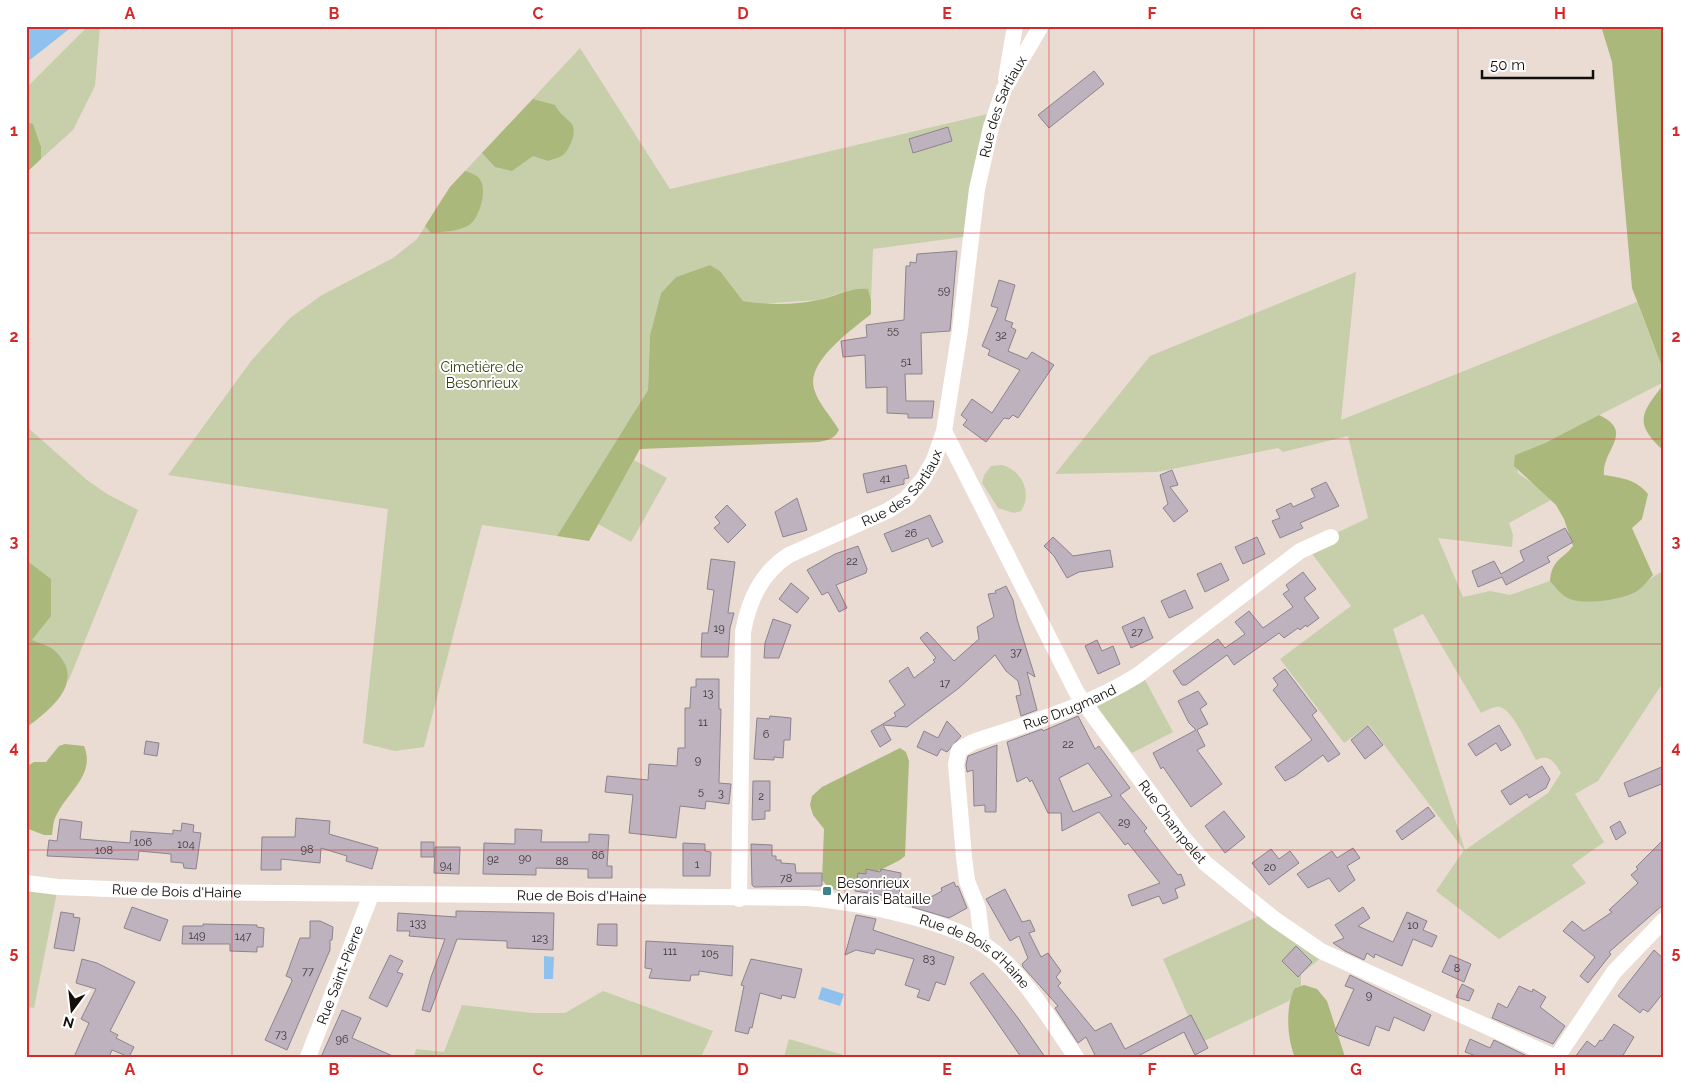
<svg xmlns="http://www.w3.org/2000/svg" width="1690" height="1083" font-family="Raleway,sans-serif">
<rect width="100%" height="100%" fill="#eadcd3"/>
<g fill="#c6cfaa" fill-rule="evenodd">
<path d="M88 26H100L95 86 73 130 41 159V145L33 124 26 122V88Z"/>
<path d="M580 48 670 189 996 112 971 236 873 249 871 300 868 289 846 291 819 300 759 304 743 301 720 271 710 265 676 277 661 293 650 335 648 390 557 536 482 525 424 747 395 751 363 743 388 509 168 475 251 361 290 318 322 295 393 258 417 239 450 187Z"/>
<path d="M1356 272 1341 420 1637 302 1664 372V382L1545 443 1515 455 1518 473 1542 490 1551 500 1509 523 1513 535 1512 547 1438 538 1463 597 1490 591 1510 595 1550 581C1569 604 1582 603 1609 599 1617 597 1626 597 1632 593 1644 586 1651 576 1664 571V681L1598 781 1575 794 1604 842 1572 865 1586 883 1499 939 1436 891 1464 850 1369 725 1344 743 1280 659 1351 606 1307 547 1368 518 1348 436 1283 452 1278 448 1157 472 1055 474 1150 356ZM1423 614 1481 713C1486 711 1494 706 1500 707 1514 711 1528 747 1536 760 1549 753 1555 763 1561 773L1548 793 1465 850 1393 629Z"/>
<path d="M26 426 87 480 107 494 138 510 68 682 64 664 32 640 51 580 26 560Z"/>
<path d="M634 460 667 478 631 542 598 524Z"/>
<path d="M1002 465C1021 470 1033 492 1021 511L1014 513 998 508 982 483 984 475 991 466Z"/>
<path d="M1145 680 1173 732 1132 753 1097 707Z"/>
<path d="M26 883 58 887 34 1008 26 1007Z"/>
<path d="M1266 913 1327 953 1301 974V986L1295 988 1289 1001 1200 1043 1163 959Z"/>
<path d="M603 991 713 1031 701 1057H414L416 1049 444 1052 462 1005 532 1013H565Z"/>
<path d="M789 1039 850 1057H784Z"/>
</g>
<g fill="#abb87b">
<path d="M1601 26H1664V372L1632 288 1612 62Z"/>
<path d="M533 99 555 105C559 113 564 116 571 123 578 130 570 149 563 155 559 158 552 159 548 161L533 156 512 171 495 167 482 153Z"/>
<path d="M26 122 33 124 41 146V159L26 173Z"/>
<path d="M465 171C471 173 478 175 481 181 487 192 479 219 469 225 460 231 442 232 431 233L425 226 450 187Z"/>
<path d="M710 265 720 271 743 301C766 305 795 305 818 300 836 297 849 287 868 289L871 300V314C852 330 806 361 814 389 819 405 831 416 839 430 834 439 828 440 819 442L640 449 589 541 557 536 648 390 650 335 661 293 676 277Z"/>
<path d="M1664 384V451C1633 423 1641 413 1664 384Z"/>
<path d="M1599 415C1636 432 1601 451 1604 475 1622 478 1636 479 1648 494L1642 519 1632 528 1653 575C1646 583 1639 592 1629 595 1615 600 1583 605 1570 599 1562 596 1556 588 1550 581 1552 559 1561 561 1573 546L1564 519 1556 505 1514 466 1515 455 1545 443Z"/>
<path d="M26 560 51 579V616L32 640C38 643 48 645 54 650 88 681 51 709 26 728Z"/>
<path d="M65 744 84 746C96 775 67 792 56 816 53 821 53 829 52 835H44L26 828V767L34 762H46L59 746Z"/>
<path d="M900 748 906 752 909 761 905 856 900 860 839 891 829 888 822 880 824 829 813 815 810 805 812 796 822 787Z"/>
<path d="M1304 985 1317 989 1327 1001 1345 1057H1295C1287 1041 1285 1004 1295 988Z"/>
</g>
<g fill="#8ec1ed">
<path d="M26 26H73L26 63Z"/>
<path d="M544 956 554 957 553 979H544Z"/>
<path d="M822 987 844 994 840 1006 818 999Z"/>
</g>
<g fill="#bdb2bd" stroke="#8d838d" fill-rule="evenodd">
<path d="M1094 71 1104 84 1049 128 1038 115Z"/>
<path d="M948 127 952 141 913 153 909 139Z"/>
<path d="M957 251 950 331 921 333 922 374H905L906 401H934L932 418H908V414L887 413V387L866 388 865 355 843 357 841 341 867 337 866 325 904 320 906 266H910V262L916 263 917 254Z"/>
<path d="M999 280 1015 285 1005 320 1013 323 1011 327 1016 330 1008 351 1027 359 1032 352 1054 365 1018 418 1013 415 1009 419 1004 418 986 442 963 425 967 420 961 415 972 399 992 413 1020 370 988 355 990 350 982 346 998 308 991 306Z"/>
<path d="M906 465 909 478 904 479V484L867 493 863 474Z"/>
<path d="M1172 470 1178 485 1170 487 1188 511 1174 522 1163 508 1168 504 1160 475Z"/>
<path d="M1326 482 1339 506 1300 523 1303 528 1280 538 1272 521 1280 518 1276 510 1291 503 1293 507 1315 497 1311 489Z"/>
<path d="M797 498 807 530 783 537 775 512Z"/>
<path d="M727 505 746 525 728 543 714 528 720 523 715 517Z"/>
<path d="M930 515 943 542 932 547 928 538 892 552 884 534Z"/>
<path d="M1565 528 1573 542 1547 557 1550 562 1506 585 1502 577 1478 587 1472 571 1494 561 1501 574 1524 561 1520 551Z"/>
<path d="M1053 537 1073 556 1110 550 1113 567 1079 572 1067 578 1054 556 1044 546Z"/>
<path d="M1257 537 1265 554 1243 564 1235 547Z"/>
<path d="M858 546 867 569 866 573 836 585 847 608 839 612 828 592 822 595 807 570 835 554Z"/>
<path d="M711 559 735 562 728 613H734L730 628 728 657H701L702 633H708L714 590 707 589Z"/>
<path d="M1221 563 1229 580 1205 592 1197 574Z"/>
<path d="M1303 572 1316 589 1304 598 1319 618 1307 627 1306 625 1300 630 1298 628 1284 638 1279 633 1234 665 1227 655 1186 685H1182L1173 671 1218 639 1225 648 1245 634 1235 622 1249 611 1263 628 1293 607 1283 594 1289 590 1286 585Z"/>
<path d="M791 583 809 598 797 613 779 599Z"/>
<path d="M1006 586 1013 600 1017 619 1035 677 1027 672 1037 710 1021 716 1016 696 1021 695 1018 681 1006 671 995 655 959 688 907 727 883 725 891 740 880 747 871 731 896 716 894 713 905 705 889 681 908 667 914 678 935 662 933 660 936 658 920 638 927 632 954 661 979 639 977 627 994 617 988 594 996 593 995 591Z"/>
<path d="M1185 590 1193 608 1169 618 1161 601Z"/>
<path d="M1144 617 1153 638 1131 648 1122 627Z"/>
<path d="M773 619 791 625 779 658H764L765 643Z"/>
<path d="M1097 640 1102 651 1113 646 1120 664 1098 674 1085 646Z"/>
<path d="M1285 669 1317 711 1312 715 1340 754 1328 762 1323 755 1295 776 1285 781 1275 767 1312 740 1273 690 1278 685 1273 678Z"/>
<path d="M696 679H719V709H721L719 783 731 784 729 804 706 801 705 809 680 806 676 838 629 833 633 795 605 792 607 776 648 780 649 764 677 766 678 748H685V708H690L691 687H696Z"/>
<path d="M1198 691 1207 704 1200 709 1208 724 1197 730 1205 746 1197 750 1222 784 1191 807 1163 767 1161 769 1153 753 1196 730 1189 723 1178 701Z"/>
<path d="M770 716 791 718 790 740H784L783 758 774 757V760L754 759 757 718 769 719Z"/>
<path d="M1078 716 1095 749 1099 746 1130 788 1120 795 1147 828 1144 831 1178 875 1181 874 1185 885 1175 889 1178 898 1163 904 1159 896 1132 906 1128 895 1160 883 1128 843 1125 845 1099 812 1062 831 1061 813H1048L1032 780 1030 782 1027 777 1017 782 1007 742 1042 729 1043 731ZM1088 763 1112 796 1073 812 1059 778Z"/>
<path d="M947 721 961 736 947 752 941 749 937 756 917 747 924 731 938 738Z"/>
<path d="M1499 725 1511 745 1501 751 1496 743 1476 756 1468 744Z"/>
<path d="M1368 726 1383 745 1365 759 1351 740Z"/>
<path d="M146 741 159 743 157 756 144 754Z"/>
<path d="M997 745 996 812H985V805L974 806 973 770 967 772 966 765 968 756Z"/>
<path d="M1542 766 1550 779 1546 788 1529 798 1527 794 1510 805 1501 791Z"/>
<path d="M1664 766V783L1629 797 1624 783Z"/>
<path d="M753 781H770V811H765V819L752 820Z"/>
<path d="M1428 807 1435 816 1402 840 1396 831Z"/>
<path d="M1224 811 1245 837 1225 853 1205 826Z"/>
<path d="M296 818 330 821 329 834 378 848 372 869 346 861 347 856 321 848 320 863 281 859V870H261L262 837H295Z"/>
<path d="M60 819 82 822 80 839 130 843 131 831 173 834V830L181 831 182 823 194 825 193 832 201 833 196 869 184 868 183 863 171 862V854L139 851 138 860 47 856 49 840 57 841Z"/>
<path d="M1620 821 1626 833 1616 840 1610 827Z"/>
<path d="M515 829 542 830 541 842H589V834L609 835 607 866H612V878H588V869L536 868V875L483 874 484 843 515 844Z"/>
<path d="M1664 839V904L1609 952 1611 954 1588 983 1580 976 1595 957 1563 931 1572 921 1584 931 1612 912 1609 910 1638 883 1631 875 1638 869 1636 867Z"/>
<rect x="421" y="842" width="13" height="15"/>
<path d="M683 843 705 844V851L711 852 710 876H683Z"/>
<path d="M751 844 772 845V856H776V860H781V863L795 864 796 873H822V886L754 887 752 885Z"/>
<path d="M435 847H460L459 874 434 873Z"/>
<path d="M1353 848 1360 858 1347 866 1355 880 1339 892 1329 878 1308 888 1297 874 1332 851 1337 858Z"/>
<path d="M1271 849 1279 859 1290 851 1299 863 1269 885 1252 863Z"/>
<path d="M866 869 880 872 881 869 901 873 899 898 855 891 858 873 866 874Z"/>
<path d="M954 882 956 887 958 886 967 908 949 918 912 907 942 891 941 888Z"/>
<path d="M1005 889 1022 922 1030 920 1035 931 1029 933 1041 957 1048 953 1061 971 1056 977 1061 983 1058 986 1095 1031 1111 1023 1125 1049 1191 1015 1208 1048 1195 1055 1184 1032 1136 1057H1096L1086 1037 1078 1043 1055 1008 1058 1006 1023 967 1022 964 1028 958 1019 936 1010 941 986 899Z"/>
<path d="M132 907 168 920 160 941 124 928Z"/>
<path d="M1363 907 1370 918 1358 926 1393 942 1407 912 1427 921 1423 930 1437 936 1432 947 1413 939 1402 966 1375 954 1374 958 1367 953 1364 960 1345 951 1333 943 1344 938 1335 925Z"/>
<path d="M456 911 554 913 553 950 507 948V941L457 939 430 1012 422 1010 431 977 445 939 409 936 410 931H397L398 913 456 917Z"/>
<path d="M61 912 74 914 73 917 80 918 74 951 54 948Z"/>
<path d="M856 915 876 919 873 930 954 957 945 985 936 982 929 1001 917 997 920 990 905 985 914 959 876 949 874 954 856 950 845 955Z"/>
<path d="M310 921H320L333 927 332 940H330V950L287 1050 265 1040 292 981 291 978 286 976 300 938H310Z"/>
<path d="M203 924 257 925V927L264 928 263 947H257V952L230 951V944H182L183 926H203Z"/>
<path d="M598 924H617V946L597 945Z"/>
<path d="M646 941 733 946 732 976 699 971V975H691L690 981 649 978 652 969 645 968Z"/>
<path d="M1296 946 1312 962 1298 977 1282 961Z"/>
<path d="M1654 950 1664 959V992L1648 1012 1643 1009 1640 1013 1618 996Z"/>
<path d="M390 955 403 961 397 972 403 974 387 1007 369 998Z"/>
<path d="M1450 955 1471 964 1464 982 1442 972Z"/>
<path d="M82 959 97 963 135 982 110 1031 118 1035 116 1038 134 1047 129 1057 112 1050 109 1057H74L89 1023 81 1019 96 989 76 983Z"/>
<path d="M751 959 802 969 795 998 782 995 781 999 760 993 752 1028 750 1027 748 1034 735 1031 744 986 741 985Z"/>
<path d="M983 973 1018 1018 1045 1057H1021L970 983Z"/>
<path d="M1350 975 1431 1015 1424 1031 1394 1017 1389 1031 1376 1026 1369 1046 1339 1035 1335 1031 1354 989 1345 986Z"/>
<path d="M1462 984 1474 990 1469 1001 1456 997Z"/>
<path d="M1519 986 1532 992 1533 989 1546 997 1540 1007 1565 1026 1553 1044 1492 1018 1498 1003 1507 1008Z"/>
<path d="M342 1010 361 1018 352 1038 395 1057H321Z"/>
<path d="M1614 1024 1634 1037 1622 1057H1575L1587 1041 1595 1047 1600 1040 1602 1041Z"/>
<path d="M1470 1039 1490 1048 1494 1040 1529 1057H1479L1465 1052Z"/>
</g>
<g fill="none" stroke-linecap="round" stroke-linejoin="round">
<g stroke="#fff" stroke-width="16">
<path d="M1006 79 1015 26"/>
<path id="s1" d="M944 431 1077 693 1180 834 1205 863 1273 918 1321 951 1554 1057"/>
<path id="s2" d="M26 883 58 887 187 892 808 898C856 902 957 921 994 952 1025 977 1053 1024 1076 1057"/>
<path id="s3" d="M739 899 743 632C749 600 761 573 789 555L887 511 906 499 923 479 934 460 944 431 960 330 977 189 991 127 1004 89 1041 26"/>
<path id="s4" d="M982 943 978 908 967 881 964 857 956 764 959 750 973 742C1030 723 1087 707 1138 675L1300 551 1331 537"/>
<path id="s5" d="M308 1057 371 895"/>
<path d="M1557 1057 1614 972 1664 920"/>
</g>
</g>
<path fill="none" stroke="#d62828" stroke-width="1" stroke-opacity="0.55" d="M232 26V1057M436 26V1057M641 26V1057M845 26V1057M1049 26V1057M1254 26V1057M1458 26V1057M26 233H1664M26 439H1664M26 644H1664M26 850H1664"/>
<rect fill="#3c848b" stroke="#fff" stroke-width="2" x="822" y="886" width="10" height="10" rx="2.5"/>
<g text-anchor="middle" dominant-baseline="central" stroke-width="4" stroke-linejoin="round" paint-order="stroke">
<g font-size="11" fill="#3d3738">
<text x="944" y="290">59</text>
<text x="893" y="330">55</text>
<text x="1001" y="335">32</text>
<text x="906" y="361">51</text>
<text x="885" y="478">41</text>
<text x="911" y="533">26</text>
<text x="852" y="561">22</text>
<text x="719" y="628">19</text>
<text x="1137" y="632">27</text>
<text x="1016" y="652">37</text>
<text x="945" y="683">17</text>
<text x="708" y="693">13</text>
<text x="703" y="722">11</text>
<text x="766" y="734">6</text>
<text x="1068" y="744">22</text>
<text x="698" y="760">9</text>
<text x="701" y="791">5</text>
<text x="721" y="793">3</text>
<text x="761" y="796">2</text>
<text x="1124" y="822">29</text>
<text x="143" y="842">106</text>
<text x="186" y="844">104</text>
<text x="307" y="849">98</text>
<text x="104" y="850">108</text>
<text x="598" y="855">86</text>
<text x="525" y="858">90</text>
<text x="493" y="859">92</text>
<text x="562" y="861">88</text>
<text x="697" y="864">1</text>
<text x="446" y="865">94</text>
<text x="1270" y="867">20</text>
<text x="786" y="878">78</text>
<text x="418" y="923">133</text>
<text x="1413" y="925">10</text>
<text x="197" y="935">149</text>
<text x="243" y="936">147</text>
<text x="540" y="938">123</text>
<text x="670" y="951">111</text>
<text x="710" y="953">105</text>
<text x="929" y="959">83</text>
<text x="1457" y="968">8</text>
<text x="308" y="971">77</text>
<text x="1369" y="995">9</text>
<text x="281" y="1034">73</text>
<text x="342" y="1039">96</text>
</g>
<g font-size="14" fill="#120e0b" stroke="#fff">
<text stroke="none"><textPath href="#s3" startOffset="899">Rue des Sartiaux</textPath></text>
<text stroke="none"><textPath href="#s3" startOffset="494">Rue des Sartiaux</textPath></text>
<text stroke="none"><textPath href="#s4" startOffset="315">Rue Drugmand</textPath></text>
<text stroke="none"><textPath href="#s1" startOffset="454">Rue Champelet</textPath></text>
<text stroke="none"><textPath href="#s2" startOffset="151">Rue de Bois d'Haine</textPath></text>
<text stroke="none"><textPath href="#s2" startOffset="556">Rue de Bois d'Haine</textPath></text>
<text stroke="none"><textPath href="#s2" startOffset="961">Rue de Bois d'Haine</textPath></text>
<text stroke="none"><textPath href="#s5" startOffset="88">Rue Saint-Pierre</textPath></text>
</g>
<g font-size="14" fill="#353d0e" stroke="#fff">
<text x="482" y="367">Cimetière de<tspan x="482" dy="16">Besonrieux</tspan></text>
</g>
<g font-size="14" fill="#120e0b" stroke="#fff" text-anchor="start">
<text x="837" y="883">Besonrieux<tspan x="837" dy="16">Marais Bataille</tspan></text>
</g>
</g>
<rect width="1690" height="1083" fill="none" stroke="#ffffff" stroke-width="55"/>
<g transform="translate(72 1010) rotate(195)" stroke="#ffffff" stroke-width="4" paint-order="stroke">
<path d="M0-4L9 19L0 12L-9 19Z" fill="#120e0b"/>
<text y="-8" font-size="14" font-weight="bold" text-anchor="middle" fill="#120e0b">N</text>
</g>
<path d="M1482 70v8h111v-8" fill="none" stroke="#120e0b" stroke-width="2.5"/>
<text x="1490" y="70" font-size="15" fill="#120e0b" stroke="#ffffff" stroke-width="4" paint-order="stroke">50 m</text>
<rect x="28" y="28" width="1634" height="1028" fill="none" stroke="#d62828" stroke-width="2"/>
<g font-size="16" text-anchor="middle" font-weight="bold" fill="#d62828">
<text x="130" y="19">A</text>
<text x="334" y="19">B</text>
<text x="538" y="19">C</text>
<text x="743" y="19">D</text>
<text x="947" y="19">E</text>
<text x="1152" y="19">F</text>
<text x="1356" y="19">G</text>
<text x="1560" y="19">H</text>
<text x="14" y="136">1</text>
<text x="1676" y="136">1</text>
<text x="14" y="342">2</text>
<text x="1676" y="342">2</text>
<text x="14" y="547">3</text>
<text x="1676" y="547">3</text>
<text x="14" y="753">4</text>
<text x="1676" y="753">4</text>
<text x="14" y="958">5</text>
<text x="1676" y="958">5</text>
<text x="130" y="1075">A</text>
<text x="334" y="1075">B</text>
<text x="538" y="1075">C</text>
<text x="743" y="1075">D</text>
<text x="947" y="1075">E</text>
<text x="1152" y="1075">F</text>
<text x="1356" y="1075">G</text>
<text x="1560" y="1075">H</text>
</g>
</svg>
